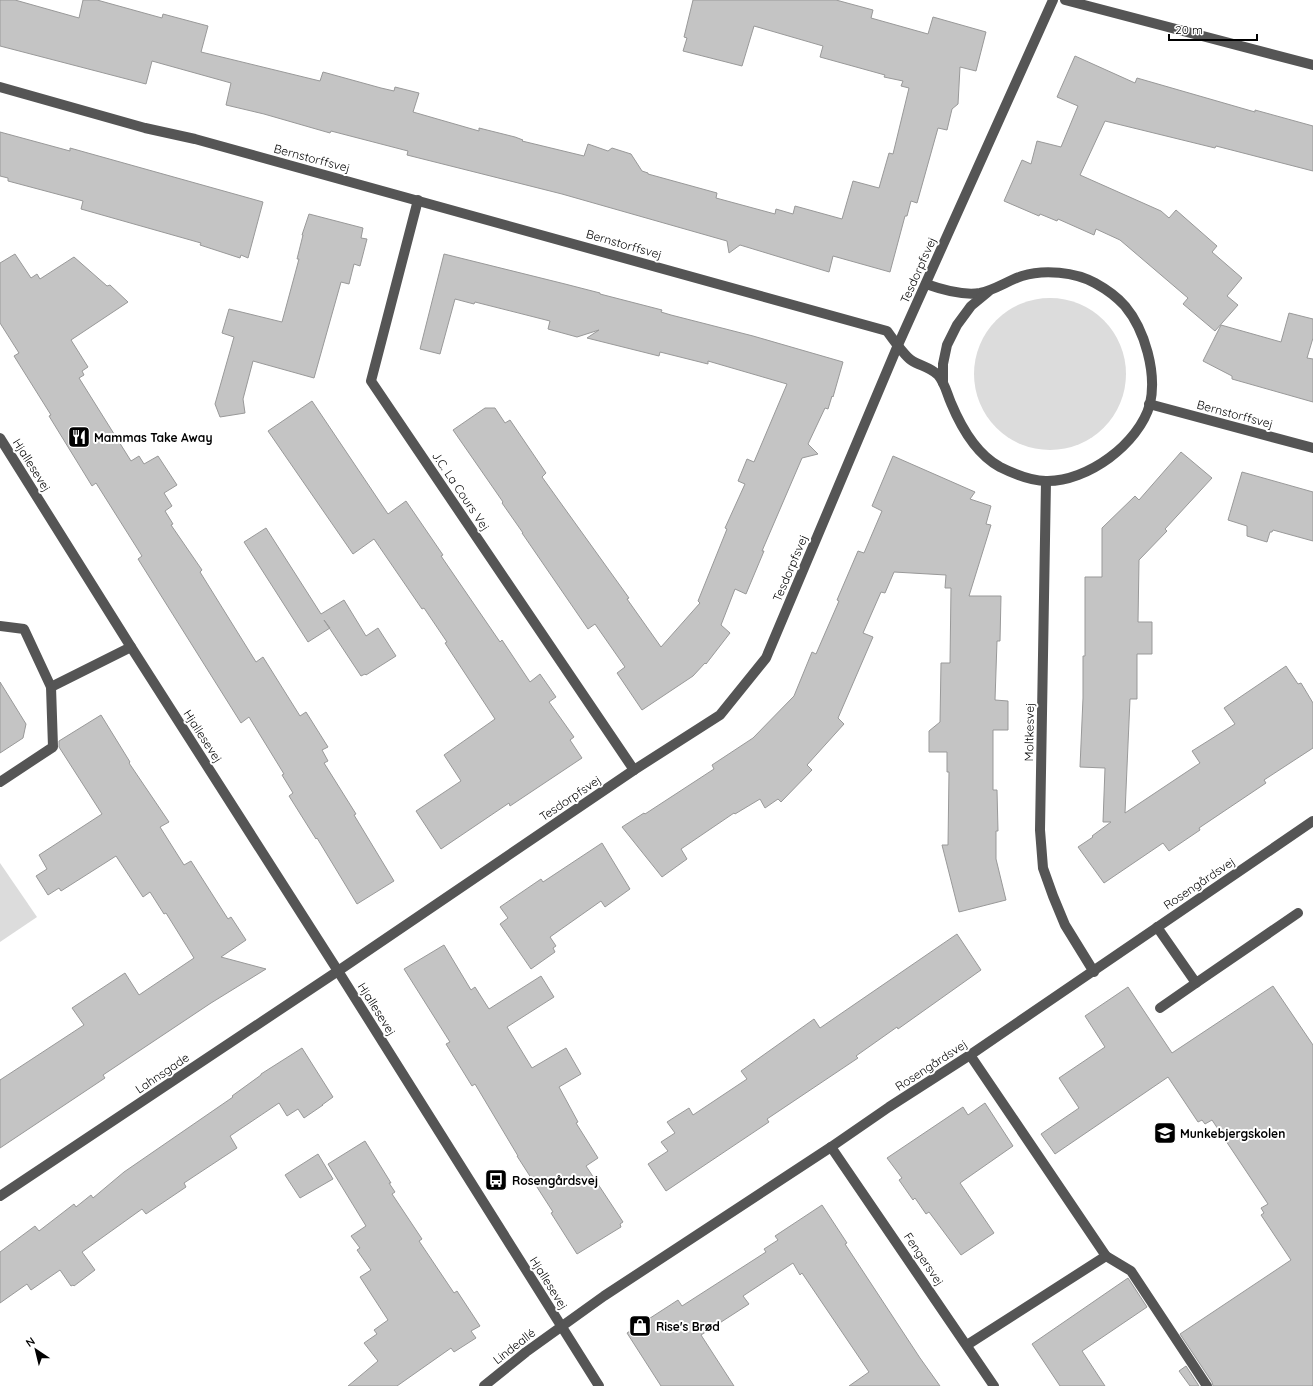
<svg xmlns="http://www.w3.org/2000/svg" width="1313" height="1386" font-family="Quicksand,sans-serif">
<rect width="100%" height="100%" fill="#fff"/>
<g fill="#dcdcdc">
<circle cx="1050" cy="374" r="76"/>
<path d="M0 863 37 917 0 942Z"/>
</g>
<g fill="#c4c4c4" stroke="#999">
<path d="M0 0H15L79 18 83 0H97L162 18 163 14 208 26 201 52 320 81 323 72 381 88 394 91 395 87 419 93 413 112 479 131V128L515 137 523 140 522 141 584 156 588 144 608 151 612 148 631 154 642 171 648 173V174L717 193 716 198 775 214 776 209 793 214 795 206 842 219 853 181 879 188 889 153 893 154 909 88 901 86 903 81 884 77 885 75 820 57 823 46 754 26 742 66 683 51 687 38 684 37 693 0H836L873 10 871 18 928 34 933 17 986 32 976 71 960 67 958 104 952 109 947 130 938 128 917 203 911 201 907 216H905L890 272 833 256 829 272 740 245 729 253 727 241 562 194 407 155 408 151 331 131 330 133 264 114 226 105 231 83 152 61 146 84 0 46Z"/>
<path d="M1075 56 1135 83 1137 78 1255 112V110L1313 126V171L1216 146 1215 148 1105 121 1080 175 1161 211 1169 218 1176 210 1217 246 1212 252 1242 278 1227 296 1238 305 1215 331 1183 304 1188 298 1120 240 1096 229 1094 235 1058 219 1057 221 1040 214 1039 216 1004 201 1022 160 1031 164 1037 141 1061 147 1078 106 1057 97Z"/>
<path d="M0 132 70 151V148L263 202 248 258 241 255 240 258 200 245 201 243 81 209 83 201 8 181V178L0 176Z"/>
<path d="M309 214 363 228 361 238 367 239 360 266 354 264 349 284 341 282 314 378 253 361 243 399 245 413 220 417 215 404 234 337 222 333 229 309 282 322 299 259H297L303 235H302Z"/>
<path d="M15 254 31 278 37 274 40 279 74 257 107 286 110 285 128 302 71 340 88 367 82 371 84 375 79 378 131 461 139 456 144 464 158 456 177 485 164 493 172 506 165 511 173 524 171 525 202 570 200 572 256 662 263 657 300 716 306 712 328 747 322 750 328 761 324 763 356 814 354 815 394 881 357 904 317 838 316 839 289 796 293 793 282 775 284 774 249 717 241 723 138 559 142 556 96 483 92 486 49 416 51 415 14 356 19 353 0 323V263Z"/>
<path d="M444 254 565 284 600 293V294L662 310 661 312 671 315 753 336 843 362 833 397 832 396 828 409 825 408 808 444 818 454 802 458 762 551H764L746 594 735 589 721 625 730 633 706 664 705 663 693 676 642 710 617 673 625 667 595 624 588 629 522 533H523L502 503 503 502 453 430 485 408H495L505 423 510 420 546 473 542 477 629 598 627 599 661 647 700 603 698 601 727 529 725 528 745 484 738 481 747 459 754 462 787 384 708 361V364L660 352 659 356 587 338 599 330 577 337 548 329 550 321 475 302 474 304 455 299 440 354 420 349Z"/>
<path d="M1289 313 1313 319V338L1307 358 1313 359V402L1232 379V376L1203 361 1221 325 1281 342Z"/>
<path d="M312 401 388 514 406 501 443 555 441 556 500 642 502 640 530 682 540 674 556 697 549 702 574 737 570 740 582 758 510 806 509 803 441 849 416 811 461 781 444 755 495 719 445 643 447 642 424 608 422 609 374 539 353 554 268 431Z"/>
<path d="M1181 452 1212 478 1165 529 1167 531 1139 560 1138 622H1152V654H1137V699H1130L1125 813 1200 763 1192 751 1235 724 1224 708 1286 666 1298 684 1301 683 1313 703V748L1264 780 1266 783 1199 828 1200 830 1169 851 1163 843 1104 883 1078 847 1093 837 1092 836 1111 822H1103L1105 768 1080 767 1083 698V656H1085V577H1102V528L1135 496 1139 500Z"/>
<path d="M893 456 975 492 970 499 991 506 986 524 991 525 969 596H1001L1000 641H997L995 700 1008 701V730H993V790H997L998 831H996V859L1006 900 959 912 942 845H948L949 772H947V752H929V731L940 722 941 663H950L951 588H945L946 575 894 572 885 593 881 592 863 633 873 637 838 718 844 724 807 765 812 770 781 802 778 799 765 808 760 799 735 814 734 813 681 849 687 859 662 877 622 827 644 813 645 814 714 769 712 765 753 738 794 696 812 652 816 654 839 601 837 600 858 551 864 553 882 511 872 506Z"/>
<path d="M1242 472 1313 492V541L1273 530 1272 532H1270L1267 542 1247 536V526L1228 520Z"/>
<path d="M266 528 321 614 344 600 366 636 378 628 396 656 366 675 365 674 361 676 324 620 330 628 308 642 244 542Z"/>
<path d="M0 682 26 724 23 738 0 753Z"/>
<path d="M101 715 130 762 129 763 169 822 160 827 184 865 191 861 228 919 231 917 246 940 221 957 266 969 211 1003 103 1075 105 1078 0 1148V1080L84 1025 72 1008 125 973 139 995 194 958 166 913 164 914 150 892 143 897 116 856 61 891 59 888 48 895 36 876 47 869 39 855 102 814 59 747V741Z"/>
<path d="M602 843 630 889 605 907 601 901 550 937 556 946 553 948 555 952 531 969 500 924 508 918 500 907 541 879 543 882Z"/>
<path d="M957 934 981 970 898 1029 897 1027 856 1056 858 1058 767 1119 769 1122 666 1191 648 1164 668 1151 661 1142 675 1133 667 1122 689 1108 693 1115 747 1079 741 1071 814 1019 820 1028Z"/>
<path d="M444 945 471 990 475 987 489 1009 541 976 554 997 507 1027 532 1068 566 1048 581 1074 559 1087 578 1122 576 1123 598 1158 586 1166 623 1222 620 1224 621 1227 577 1254 551 1213 553 1212 517 1156H518L475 1084 472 1086 446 1044 450 1042 404 969Z"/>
<path d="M1273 986 1313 1045V1386H1213L1212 1382 1180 1334 1291 1260 1261 1215 1264 1213 1261 1208 1268 1204 1212 1120 1205 1124 1202 1120 1198 1122 1168 1077 1055 1154 1041 1134 1079 1108 1059 1078 1105 1047 1085 1016 1128 987 1172 1053Z"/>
<path d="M302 1048 333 1097 322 1105H323L304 1118 298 1109 287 1116 279 1103 230 1136 237 1148 184 1183 186 1187 146 1214 142 1209 82 1252 95 1270 74 1286 73 1285 71 1286 60 1270 31 1290 27 1284 0 1303V1252L35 1226 39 1231 74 1204 76 1207 91 1195 93 1198 124 1172 233 1097 232 1096 261 1075V1074Z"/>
<path d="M985 1103 1013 1146 960 1183 994 1233 961 1255 929 1212 926 1214 915 1198 913 1200 899 1180 902 1178 887 1158 963 1107 968 1115Z"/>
<path d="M365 1141 391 1183H389L395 1192 392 1194 422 1239 419 1241 454 1293 457 1291 480 1326 471 1331 476 1338 454 1352 451 1348 397 1386H348L378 1361 364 1343 377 1334 374 1330 388 1320 360 1277 371 1270 357 1250 360 1248 351 1236 366 1226 328 1164Z"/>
<path d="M318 1154 333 1179 300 1198 285 1175Z"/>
<path d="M822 1205 847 1243 845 1244 920 1358 940 1386H849L869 1372 802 1273 800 1275 793 1263 743 1296 749 1304 701 1335 734 1386H661L627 1333 678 1300 682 1306 766 1252 764 1249 778 1240 775 1236Z"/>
<path d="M1128 1278 1147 1307 1082 1351 1105 1386H1060L1032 1344Z"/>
<path d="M1186 1366 1199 1386H1190L1179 1371Z"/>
</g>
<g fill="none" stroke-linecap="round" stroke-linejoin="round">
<g stroke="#555" stroke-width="10">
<path d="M1065 0 1313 65"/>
<path d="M0 87 145 128 195 139 887 331C892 338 905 356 911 360 920 366 930 367 938 375 945 383 947 394 951 403 961 427 976 454 1000 467 1014 474 1030 481 1046 481 1087 482 1139 444 1150 404 1157 373 1145 330 1125 306 1117 297 1106 289 1095 283 1075 272 1044 269 1022 276 1007 281 995 290 980 293 963 296 943 290 926 284"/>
<path d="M418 200 371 381 634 770"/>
<path d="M943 383V364L947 345 957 325 971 306 988 292"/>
<path d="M1149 404 1313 448"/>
<path d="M0 438 131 647 338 971 599 1386"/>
<path d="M1046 481 1040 830 1043 868 1053 896 1065 925 1094 972"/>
<path d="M0 626 24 629 51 687 53 747 0 782"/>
<path d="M51 687 131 647"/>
<path d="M1157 927 1196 983 1298 913"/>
<path d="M1160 1008 1196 983"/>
<path d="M970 1055 1106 1256 1131 1271 1207 1386"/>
<path d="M831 1147 994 1386"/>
<path d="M0 1196 338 971 634 770 720 715 766 658 898 345 1053 0"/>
<path d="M967 1345 1106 1256"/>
<path d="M484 1386 526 1352 604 1296 831 1147 889 1107 970 1055 1313 821"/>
</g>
</g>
<defs>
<g id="restaurant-square" transform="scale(1.15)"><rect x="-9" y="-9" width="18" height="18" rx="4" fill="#000" stroke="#fff"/><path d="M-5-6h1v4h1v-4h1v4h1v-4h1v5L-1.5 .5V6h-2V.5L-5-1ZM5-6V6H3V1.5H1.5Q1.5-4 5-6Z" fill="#fff"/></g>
<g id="school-square" transform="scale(1.15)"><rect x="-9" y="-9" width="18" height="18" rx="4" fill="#000" stroke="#fff"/><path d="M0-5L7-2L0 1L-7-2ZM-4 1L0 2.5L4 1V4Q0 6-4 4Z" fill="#fff"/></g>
<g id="bus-square" transform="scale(1.15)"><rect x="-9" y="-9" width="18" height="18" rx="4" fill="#000" stroke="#fff"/><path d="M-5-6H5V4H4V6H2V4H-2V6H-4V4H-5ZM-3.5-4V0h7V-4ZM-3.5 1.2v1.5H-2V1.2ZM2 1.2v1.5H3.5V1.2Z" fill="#fff"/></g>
<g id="shop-square" transform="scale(1.15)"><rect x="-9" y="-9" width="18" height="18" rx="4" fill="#000" stroke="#fff"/><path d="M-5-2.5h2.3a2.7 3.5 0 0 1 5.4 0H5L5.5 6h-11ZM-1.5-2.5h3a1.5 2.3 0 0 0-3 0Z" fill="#fff"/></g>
</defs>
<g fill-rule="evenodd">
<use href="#restaurant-square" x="79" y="437"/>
<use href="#school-square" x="1165" y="1133"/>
<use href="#bus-square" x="496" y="1180"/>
<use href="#shop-square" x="640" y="1326"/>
</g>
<g text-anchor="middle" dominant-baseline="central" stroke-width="4" stroke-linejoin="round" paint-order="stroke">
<g font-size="12" fill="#000" stroke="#fff">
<text transform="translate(312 158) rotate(15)">Bernstorffsvej</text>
<text transform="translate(624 244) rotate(16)">Bernstorffsvej</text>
<text transform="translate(918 270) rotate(-66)">Tesdorpfsvej</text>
<text transform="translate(1235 414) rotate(15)">Bernstorffsvej</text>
<text transform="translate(32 465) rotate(58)">Hjallesevej</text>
<text transform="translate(461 491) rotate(56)">J.C. La Cours Vej</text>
<text transform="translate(790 568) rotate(-67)">Tesdorpfsvej</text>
<text transform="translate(1029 732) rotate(-89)">Moltkesvej</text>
<text transform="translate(203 736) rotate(57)">Hjallesevej</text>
<text transform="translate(570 798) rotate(-34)">Tesdorpfsvej</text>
<text transform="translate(1199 883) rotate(-34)">Rosengårdsvej</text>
<text transform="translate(377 1009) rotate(58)">Hjallesevej</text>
<text transform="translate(931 1065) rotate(-33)">Rosengårdsvej</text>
<text transform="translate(162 1073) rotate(-34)">Lahnsgade</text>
<text transform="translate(924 1259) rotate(56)">Fengersvej</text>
<text transform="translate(549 1283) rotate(58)">Hjallesevej</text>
<text transform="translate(514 1346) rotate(-38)">Lindeallé</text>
</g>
<g font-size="12" font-weight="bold" fill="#000" stroke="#fff" text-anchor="start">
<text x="94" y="437">Mammas Take Away</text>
<text x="1180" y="1133">Munkebjergskolen</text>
<text x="512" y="1180">Rosengårdsvej</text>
<text x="656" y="1326">Rise's Brød</text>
</g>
</g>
<g transform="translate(36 1350) rotate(325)" stroke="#ffffff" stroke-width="3" paint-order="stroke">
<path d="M0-3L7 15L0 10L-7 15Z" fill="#000000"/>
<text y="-6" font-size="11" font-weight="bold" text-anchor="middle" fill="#000000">N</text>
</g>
<path d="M1169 34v6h88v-6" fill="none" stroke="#000000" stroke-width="2"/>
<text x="1175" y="34" font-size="12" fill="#000000" stroke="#ffffff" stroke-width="3" paint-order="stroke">20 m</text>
</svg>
